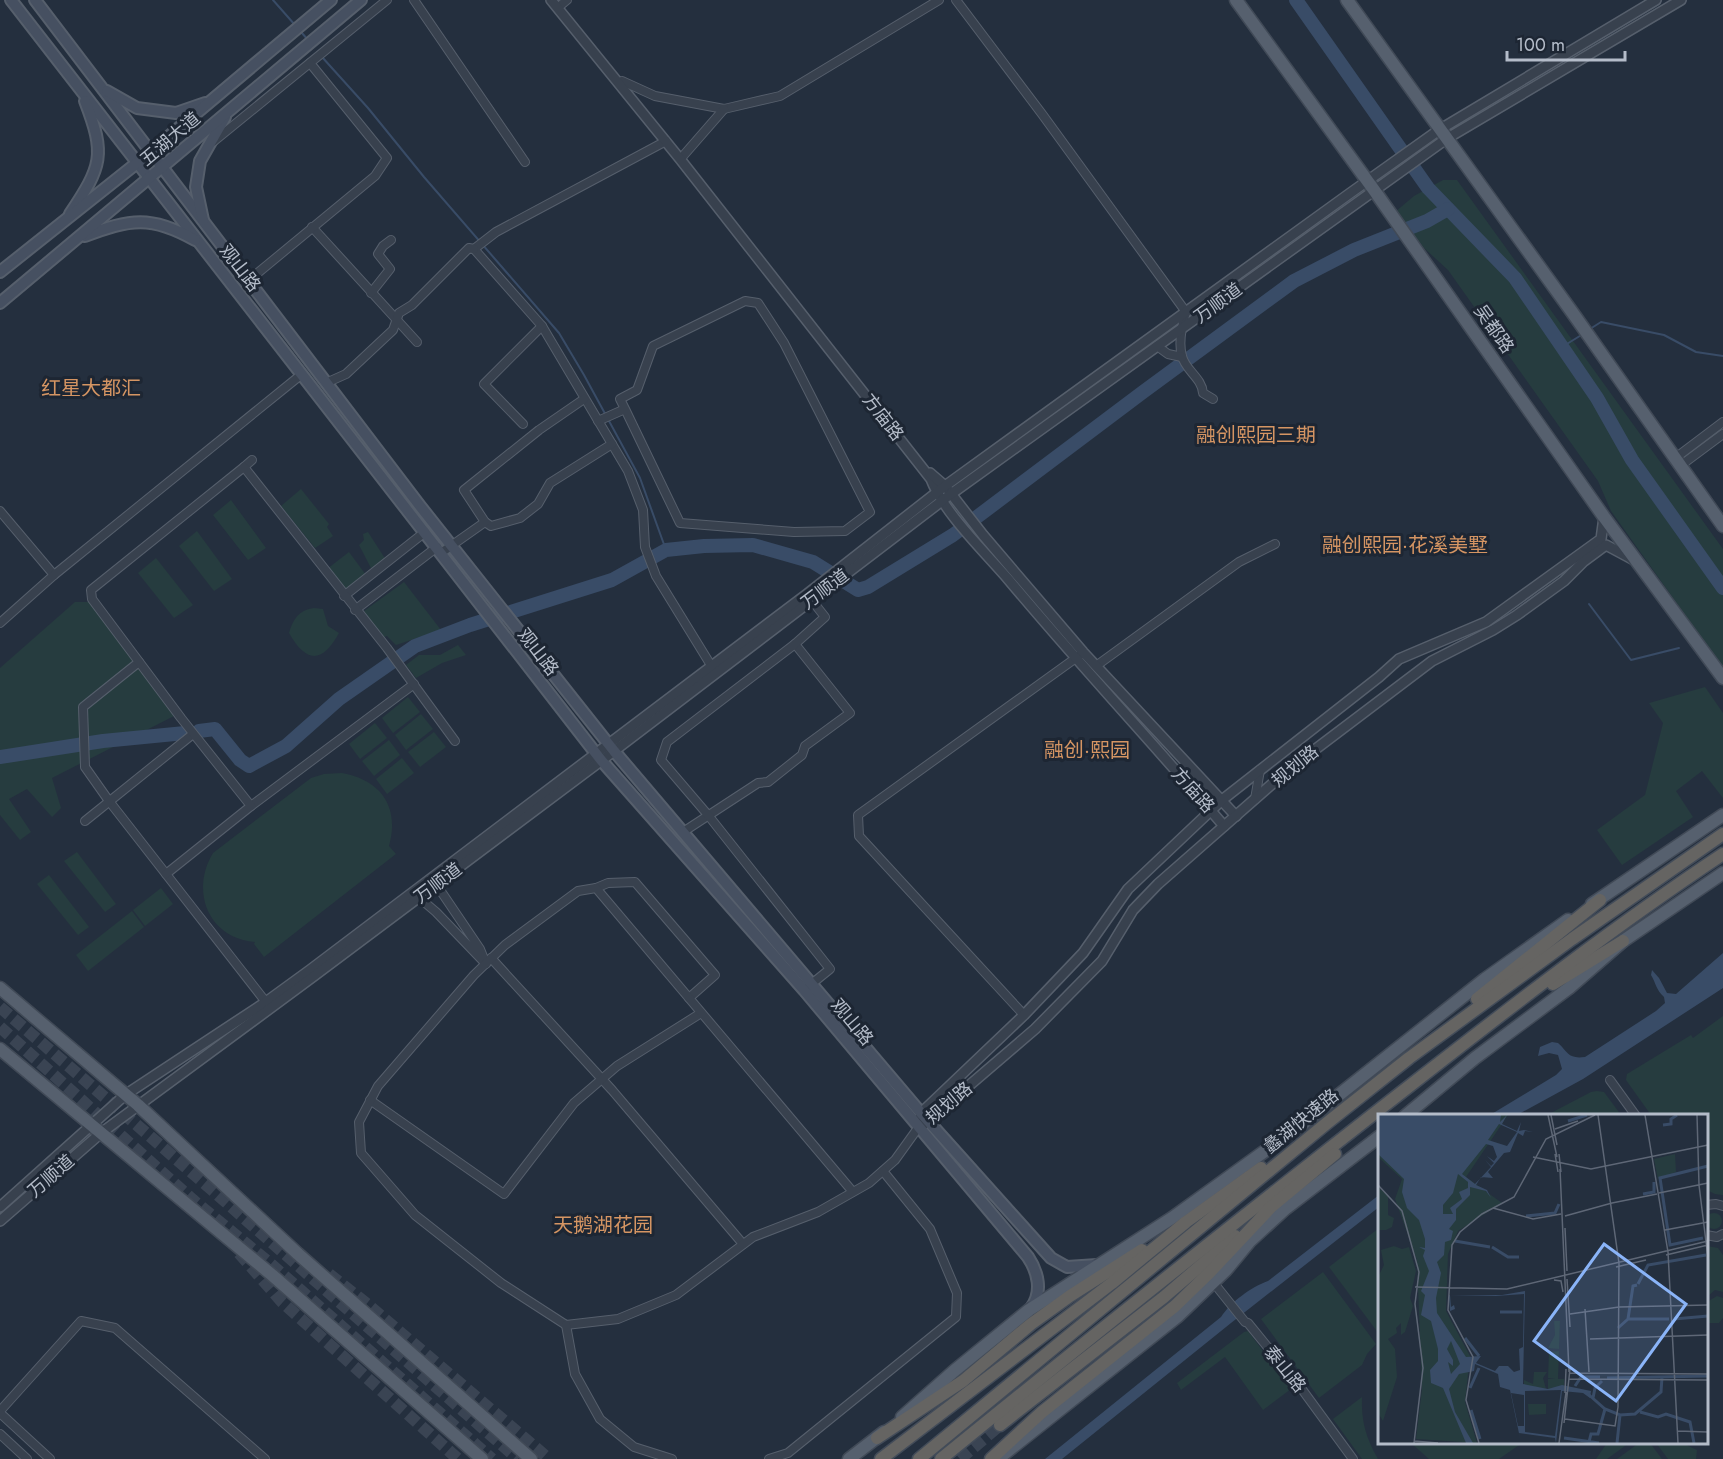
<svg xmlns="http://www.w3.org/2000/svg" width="1723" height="1459" font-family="Jost,'Noto Sans SC',sans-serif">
<rect width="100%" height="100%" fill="#242f3e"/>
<g fill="#263c3f">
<path d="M1443 180H1457L1723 549V668L1611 511 1598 481 1448 270 1424 248 1395 212 1414 196Z"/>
<path d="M301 489 329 524 327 527 333 536 315 548 281 506Z"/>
<path d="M231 500 266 548 248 560 213 515Z"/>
<path d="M197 531 232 579 214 591 179 546Z"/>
<path d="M368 532 386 560 372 570 359 545 364 540 363 534Z"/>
<path d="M349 552 366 575 345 592 327 569Z"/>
<path d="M156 558 193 605 174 618 138 573Z"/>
<path d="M404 582 441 630 396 645 387 636 381 638 364 611Z"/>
<path d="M75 602H89L174 716 52 778 61 808 52 817 27 789 9 799 31 832 20 840 0 815V668Z"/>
<path d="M314 608 323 609 328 626 339 633C322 664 306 663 289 633 293 619 299 610 314 608Z"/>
<path d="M458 645 466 655 442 663 416 678 406 665 419 655H440Z"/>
<path d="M1705 687 1723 713V798L1702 771 1676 791 1693 817 1622 865 1597 830 1645 795 1663 723 1649 703Z"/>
<path d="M408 697 420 712 393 733 382 718Z"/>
<path d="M421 714 433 729 406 750 395 735Z"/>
<path d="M375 723 387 738 360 759 349 744Z"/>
<path d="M434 732 446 747 420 767 408 752Z"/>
<path d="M389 740 400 755 374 776 362 761Z"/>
<path d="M402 758 414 773 387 794 376 779Z"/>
<path d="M342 773C381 780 400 807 389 846L396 854 264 957 254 944 255 942C208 938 190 891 213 853L311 778 324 774Z"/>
<path d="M77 852 116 904 105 912 64 861Z"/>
<path d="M49 875 89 927 78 935 37 884Z"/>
<path d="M161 888 173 904 145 926 133 910Z"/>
<path d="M132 911 144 927 88 971 76 955Z"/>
<path d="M1723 1016V1195H1722L1715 1194 1707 1190 1706 1116 1651 1115 1626 1080 1627 1074 1691 1035 1693 1038Z"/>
<path d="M1597 1091 1604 1092 1621 1115H1547L1591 1092Z"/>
<circle cx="1714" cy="1221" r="8"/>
<path d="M1379 1228V1334L1329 1267Z"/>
<path d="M1707 1246 1718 1248 1723 1255V1292L1715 1290 1707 1297V1261L1710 1258 1707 1253Z"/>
<path d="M1323 1272 1376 1344 1367 1354 1362 1365 1319 1398 1261 1319Z"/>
<path d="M1717 1296 1723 1298V1318L1719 1323H1707V1302Z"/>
<path d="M1248 1331 1291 1389 1263 1410 1225 1357 1181 1390 1177 1383 1244 1332Z"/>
<path d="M1362 1397C1361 1421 1366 1438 1378 1459H1362L1333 1419Z"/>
<path d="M1411 1443H1522L1499 1459H1429Z"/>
<path d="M1607 1443V1442L1629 1443 1607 1459H1596Z"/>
<path d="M1639 1443H1650L1662 1459H1617Z"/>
<path d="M1656 1443H1682L1697 1450 1696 1459H1668Z"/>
</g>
<g fill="#394c67">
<path d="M1723 953V988L1583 1079 1517 1115H1490L1556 1075 1562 1069 1558 1055 1549 1053 1538 1056 1540 1047 1552 1042 1558 1043C1569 1053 1568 1059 1585 1057L1656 1011 1665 1003 1664 997C1656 990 1656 983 1651 975L1652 970 1659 978 1667 993 1676 994Z"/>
<path d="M1379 1195V1207L1231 1323 1062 1459H1045L1221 1317C1231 1302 1251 1287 1268 1281Z"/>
</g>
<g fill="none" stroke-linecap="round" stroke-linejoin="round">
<g stroke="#394c67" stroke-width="2">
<path d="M273 0 295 25"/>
<path d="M301 32 309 41"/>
<path d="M322 57 368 108 424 177 559 333 584 375 640 478 666 550"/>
<path d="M1590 329 1601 322 1664 335 1696 352 1723 356"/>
<path d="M1562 347 1583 334"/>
<path d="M1589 604 1631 660 1679 648"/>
</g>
<g stroke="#394c67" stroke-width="14">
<path d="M1296 0 1428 188 1515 278 1597 398 1632 460 1723 588"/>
<path d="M199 731 215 729 240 760 249 766 286 746 339 699 415 646 470 625 612 580 666 550 704 546 753 545 813 562 858 590 868 587 953 535 1143 392 1294 281 1354 250 1427 221 1448 209"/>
<path d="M0 757 103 741 185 733"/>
</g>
<g stroke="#3a4453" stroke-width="12" stroke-dasharray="12 6" stroke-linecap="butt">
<path d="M0 1007 211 1189 518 1459"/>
<path d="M0 1027 193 1200 272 1265 492 1459"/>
<path d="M239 1253 282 1302 458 1459"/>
<path d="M329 1274 367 1304 549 1459"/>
<path d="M960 1459 1000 1425"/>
</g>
<g stroke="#565f6c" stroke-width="10">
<g id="minor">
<path d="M414 0 525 162"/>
<path d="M956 0 1042 114 1186 312C1182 325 1178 342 1182 356 1185 370 1202 378 1203 393L1213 399"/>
<path d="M561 5 567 0"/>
<path d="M622 81 655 96 724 109 780 96 939 0"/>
<path d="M666 141 496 232 474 249 542 326 628 471 643 510 645 547 656 576 712 667"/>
<path d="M213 142 387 0"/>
<path d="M683 156 724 109"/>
<path d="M312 227 417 342"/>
<path d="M248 281 375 176 387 158 310 63"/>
<path d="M371 293 390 269 378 254 383 246 391 240"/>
<path d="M1157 346 1168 354 1182 357"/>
<path d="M326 383 346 374 393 330 399 313 412 305 469 248 474 249"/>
<path d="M598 421 625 409 620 399 637 390 653 346 745 301 758 303 784 343 870 512 845 531 794 532 680 523 625 409"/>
<path d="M523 424 484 384 542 326"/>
<path d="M1674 459 1723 422"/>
<path d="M1680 466 1723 434"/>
<path d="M244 467 252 460"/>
<path d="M0 511 54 575"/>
<path d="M485 522 491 526 520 518 538 504 550 483 612 444"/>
<path d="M441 553 485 522 464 490 539 430 584 399"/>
<path d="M344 596 425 532"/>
<path d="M355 610 437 547"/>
<path d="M0 623 54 575 302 374"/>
<path d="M139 662 83 707 85 767 109 801 269 1006"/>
<path d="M1096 666 1239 562 1275 544"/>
<path d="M1255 799 1260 770"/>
<path d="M251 806 414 684"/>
<path d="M85 821 193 734"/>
<path d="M683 832 758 783 768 782 802 755 805 746 850 713 795 644"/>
<path d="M166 874 251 806 181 718 92 599 91 590 244 467 387 648 455 741"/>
<path d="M596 888 608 883 635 882 715 975 689 998"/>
<path d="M416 895 436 912 486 964 480 949 434 881"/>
<path d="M491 958 612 1090 743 1244"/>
<path d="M809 986 830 969 708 815 661 760 667 742 795 644 825 617 810 598"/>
<path d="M1024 1015 859 836 858 815 1080 655"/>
<path d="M1610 1080 1636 1116"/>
<path d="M370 1100 504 1194 574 1103 617 1066 701 1013"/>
<path d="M853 1192 596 888 578 891 505 945 474 975 378 1086 359 1122 361 1153 415 1215 501 1283 566 1325 618 1319 676 1295 753 1237 818 1212 869 1183 895 1160 918 1128"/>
<path d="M1706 1205 1716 1204 1723 1206"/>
<path d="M1706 1235 1717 1237 1723 1234"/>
<path d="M1213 1282 1245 1322 1248 1323 1301 1388 1353 1459"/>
<path d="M566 1325 575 1374 600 1419 634 1447 672 1459"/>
<path d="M0 1411 81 1321 115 1328 265 1459"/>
<path d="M0 1413 50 1459"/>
<path d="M0 1434 27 1459"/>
<path d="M769 1459 788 1453 956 1317 957 1293 930 1229 883 1171"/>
</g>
</g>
<g stroke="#565f6c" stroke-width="12">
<g id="tertiary">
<path d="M551 0 680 159 931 479C944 513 983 550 1008 579 1078 663 1153 743 1224 826"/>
<path d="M930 473 945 486 983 535 1083 652 1236 816"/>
<path d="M920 1117 921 1113 1024 1015 1083 953 1128 889 1222 800 1379 677 1399 659 1486 622 1601 539 1604 517"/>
<path d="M923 1125 1035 1029 1102 961 1133 910 1158 884 1288 770 1432 661 1493 630 1517 615 1564 581 1583 562 1606 545 1634 560"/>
<path d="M0 1207 125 1095 266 1002 310 970 807 594 945 486 1349 194 1439 130 1656 0"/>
<path d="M0 1221 101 1133 314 976 614 751 951 494 1446 139 1681 0"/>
</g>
</g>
<g stroke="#565f6c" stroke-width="14">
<g id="secondary">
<path d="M11 0 601 760 804 990 1028 1257C1038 1272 1043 1292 1031 1308"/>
<path d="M35 0 420 506 614 751 921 1113 1051 1258 1067 1267 1097 1265"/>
<path d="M107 91 137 108 176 113 205 103"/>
<path d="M70 214C102 166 106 155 85 101"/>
<path d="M203 220 196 187 200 161 225 117"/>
<path d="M85 236C130 219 151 215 195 240"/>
<path d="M0 272 137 163 331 0"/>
<path d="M0 303 361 0"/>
</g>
</g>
<g stroke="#414a57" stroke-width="15">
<g id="primary">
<path d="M1236 0 1374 190 1604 517 1723 678"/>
<path d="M1347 0 1572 312 1723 526"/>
<path d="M1592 904 1723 815"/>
<path d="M0 988 138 1105 298 1254 531 1459"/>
<path d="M0 1049 272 1275 482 1459"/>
<path d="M1405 1116 1475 1058 1569 988 1623 941 1723 873"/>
<path d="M902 1417 954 1371 1029 1310 1172 1218 1301 1125 1485 979 1568 920"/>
<path d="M999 1458 1178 1316 1226 1270 1250 1241 1285 1209 1380 1136"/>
<path d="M849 1459 884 1432"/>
</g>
</g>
<g stroke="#434c59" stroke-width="15">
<g id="trunk">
<path d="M1553 984 1623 941"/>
<path d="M1477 999 1600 900"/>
<path d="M1000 1425 1164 1297 1235 1236"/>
<path d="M877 1438 963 1381 1031 1324 1070 1296 1142 1250"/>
<path d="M881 1459 1112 1283 1186 1222 1261 1168"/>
<path d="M919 1459 1327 1123 1409 1058 1572 939 1723 834"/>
<path d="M941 1459C1086 1341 1233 1224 1380 1109 1493 1021 1604 933 1723 854"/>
<path d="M991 1459 1042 1412 1175 1306 1209 1273 1271 1207 1335 1154"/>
</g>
</g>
<use href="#minor" stroke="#38414e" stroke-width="8"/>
<use href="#tertiary" stroke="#38414e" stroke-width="9"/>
<use href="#secondary" stroke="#465061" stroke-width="10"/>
<use href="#primary" stroke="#56606e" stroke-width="12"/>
<use href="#trunk" stroke="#656462" stroke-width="12"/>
</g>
<g text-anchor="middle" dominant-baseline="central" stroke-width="6" stroke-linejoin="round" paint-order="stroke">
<g font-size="18" fill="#b4bcc9" stroke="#1d2633">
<text transform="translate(170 139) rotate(-40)">五湖大道</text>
<text transform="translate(240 268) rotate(52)">观山路</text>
<text transform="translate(1218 303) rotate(-36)">万顺道</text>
<text transform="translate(1494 329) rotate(55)">吴都路</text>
<text transform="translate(883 417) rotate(52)">方庙路</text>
<text transform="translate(825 589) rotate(-37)">万顺道</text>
<text transform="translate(538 652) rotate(52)">观山路</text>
<text transform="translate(1295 766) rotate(-39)">规划路</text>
<text transform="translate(1193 790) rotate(48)">方庙路</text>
<text transform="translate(438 883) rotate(-37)">万顺道</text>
<text transform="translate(852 1022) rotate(50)">观山路</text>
<text transform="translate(949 1103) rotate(-40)">规划路</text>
<text transform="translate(1301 1121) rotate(-39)">蠡湖快速路</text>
<text transform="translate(51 1176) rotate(-41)">万顺道</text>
<text transform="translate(1285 1369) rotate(51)">泰山路</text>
</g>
<g font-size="20" fill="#d59563" stroke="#1d2633">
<text x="91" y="388">红星大都汇</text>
<text x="1256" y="435">融创熙园三期</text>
<text x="1405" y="545">融创熙园·花溪美墅</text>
<text x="1087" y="750">融创·熙园</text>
<text x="603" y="1225">天鹅湖花园</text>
</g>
</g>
<g transform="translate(1378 1114)">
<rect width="330" height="330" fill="#242f3e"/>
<path d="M0 1H130L88 63 124 89 80 117 70 140 68 197 92 242 87 288 99 329 38 325 44 275 39 146 17 85 24 65 0 43ZM297 40 298 58 280 65 276 45ZM0 73 10 82V101L16 104 14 113 8 116H0ZM16 132 24 135 31 133 38 157 32 184 35 192 27 218 23 221V209L18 214 19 219 10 225 17 235 19 263 5 307 0 299V163L6 151 3 136ZM176 207H182L181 235 170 234 177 221ZM181 237 180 265H186V274L170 276V265H177L170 264 171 238ZM156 258H169L165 264 168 275 146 271V266L155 270ZM150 290H168V300L151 301Z" fill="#263c3f"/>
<path d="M0 1H123L122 8 129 1 124 10 139 17 143 8 141 17 146 16 155 18 147 17 145 22 140 19 132 38 126 39 110 58 115 64 103 63 98 71 109 76 113 84 108 77 92 73V81L78 95V106L71 115 75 117 73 126 67 128 66 141 59 148 63 159 58 184 59 199 88 243 103 242 98 249 117 257 121 252H130L136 258 142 256 141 235 145 233 146 180 118 182 72 181 73 193 76 191 77 195 72 197 71 181H124L147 177 145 270 170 275 184 271 213 277 212 284 205 279 184 277 178 329 177 324 141 319 143 329 132 276 122 273 120 260 97 250 96 257 81 260 71 275 77 298 95 329H88L65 274 53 269 52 256 60 247V235L53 207 43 201 47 181 43 177 51 157 45 142 47 136 41 133 47 134V125L41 106 29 94 24 78 26 65 0 40ZM121 10 139 18 129 32 110 26ZM108 30 115 32 119 43 116 47 109 42 116 49 113 52 107 46 113 53 97 70 84 60ZM80 60 90 68V74L81 78 84 85 72 94 75 100H65V91L75 79ZM73 227 82 250 73 260 70 248 75 252V246L69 235ZM183 276 177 322 147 318V277ZM133 279 146 281V312H140Z" fill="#394c67" fill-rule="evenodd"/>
<path fill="none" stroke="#394c67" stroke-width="3" d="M190 7 209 1M285 11 293 10V5L299 1M265 80 276 78V68M148 102 177 99 181 90M325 124 292 131 282 64 330 52M77 127 112 133M114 133 130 143H141M260 170 270 151 328 141M122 198H144M250 205H291M296 205 330 202M240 214 250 205 255 172 259 171M87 224 101 242M229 264 330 262M197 272 203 263H222M92 274 101 254M210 280 227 295 242 301 257 300 283 278 284 263M215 284 217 274 224 267M93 296 102 325M262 298 280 303 288 300 312 308 316 329M186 324 221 329M211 328 213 320H220L227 295M239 329 242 301"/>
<path fill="none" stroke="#5e6776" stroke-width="1.5" d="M170 1 179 43M173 1 179 31M267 1 290 138 300 329M319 1 321 71 330 144M177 15 200 7M177 40 180 58M181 40 183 58M155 43 213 55 330 31M182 55 191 258M0 71 24 97 41 158 37 190 45 254 36 329M281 79 330 69M234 89 279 80M115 94 155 105 183 100M187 102 234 89M187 114 189 157M287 116 330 108M288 141 330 131M238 153 268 146M189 165 192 213M176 166 183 167 185 178M37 173 129 175 330 127M207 195 211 258M192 200 241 193 330 191M212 225 330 221M191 259 330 260M191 265 330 266M187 279 188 255M187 305 237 312 240 293 241 149 220 1M186 309 192 255M299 317 330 318M36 327 60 329M101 329 88 286 95 243 70 196 74 131 82 118 104 100 136 83 168 25 217 1M181 329 188 278"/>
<path fill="#8ab4f8" fill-opacity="0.15" stroke="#8ab4f8" stroke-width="3" d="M226 130 308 190 238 287 156 227Z"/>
<rect width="330" height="330" fill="none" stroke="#b4bcc9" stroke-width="3"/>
</g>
<path d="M1507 51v9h118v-9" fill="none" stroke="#b4bcc9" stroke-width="3"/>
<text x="1516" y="51" font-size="18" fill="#b4bcc9" stroke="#1d2633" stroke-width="4.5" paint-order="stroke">100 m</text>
</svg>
